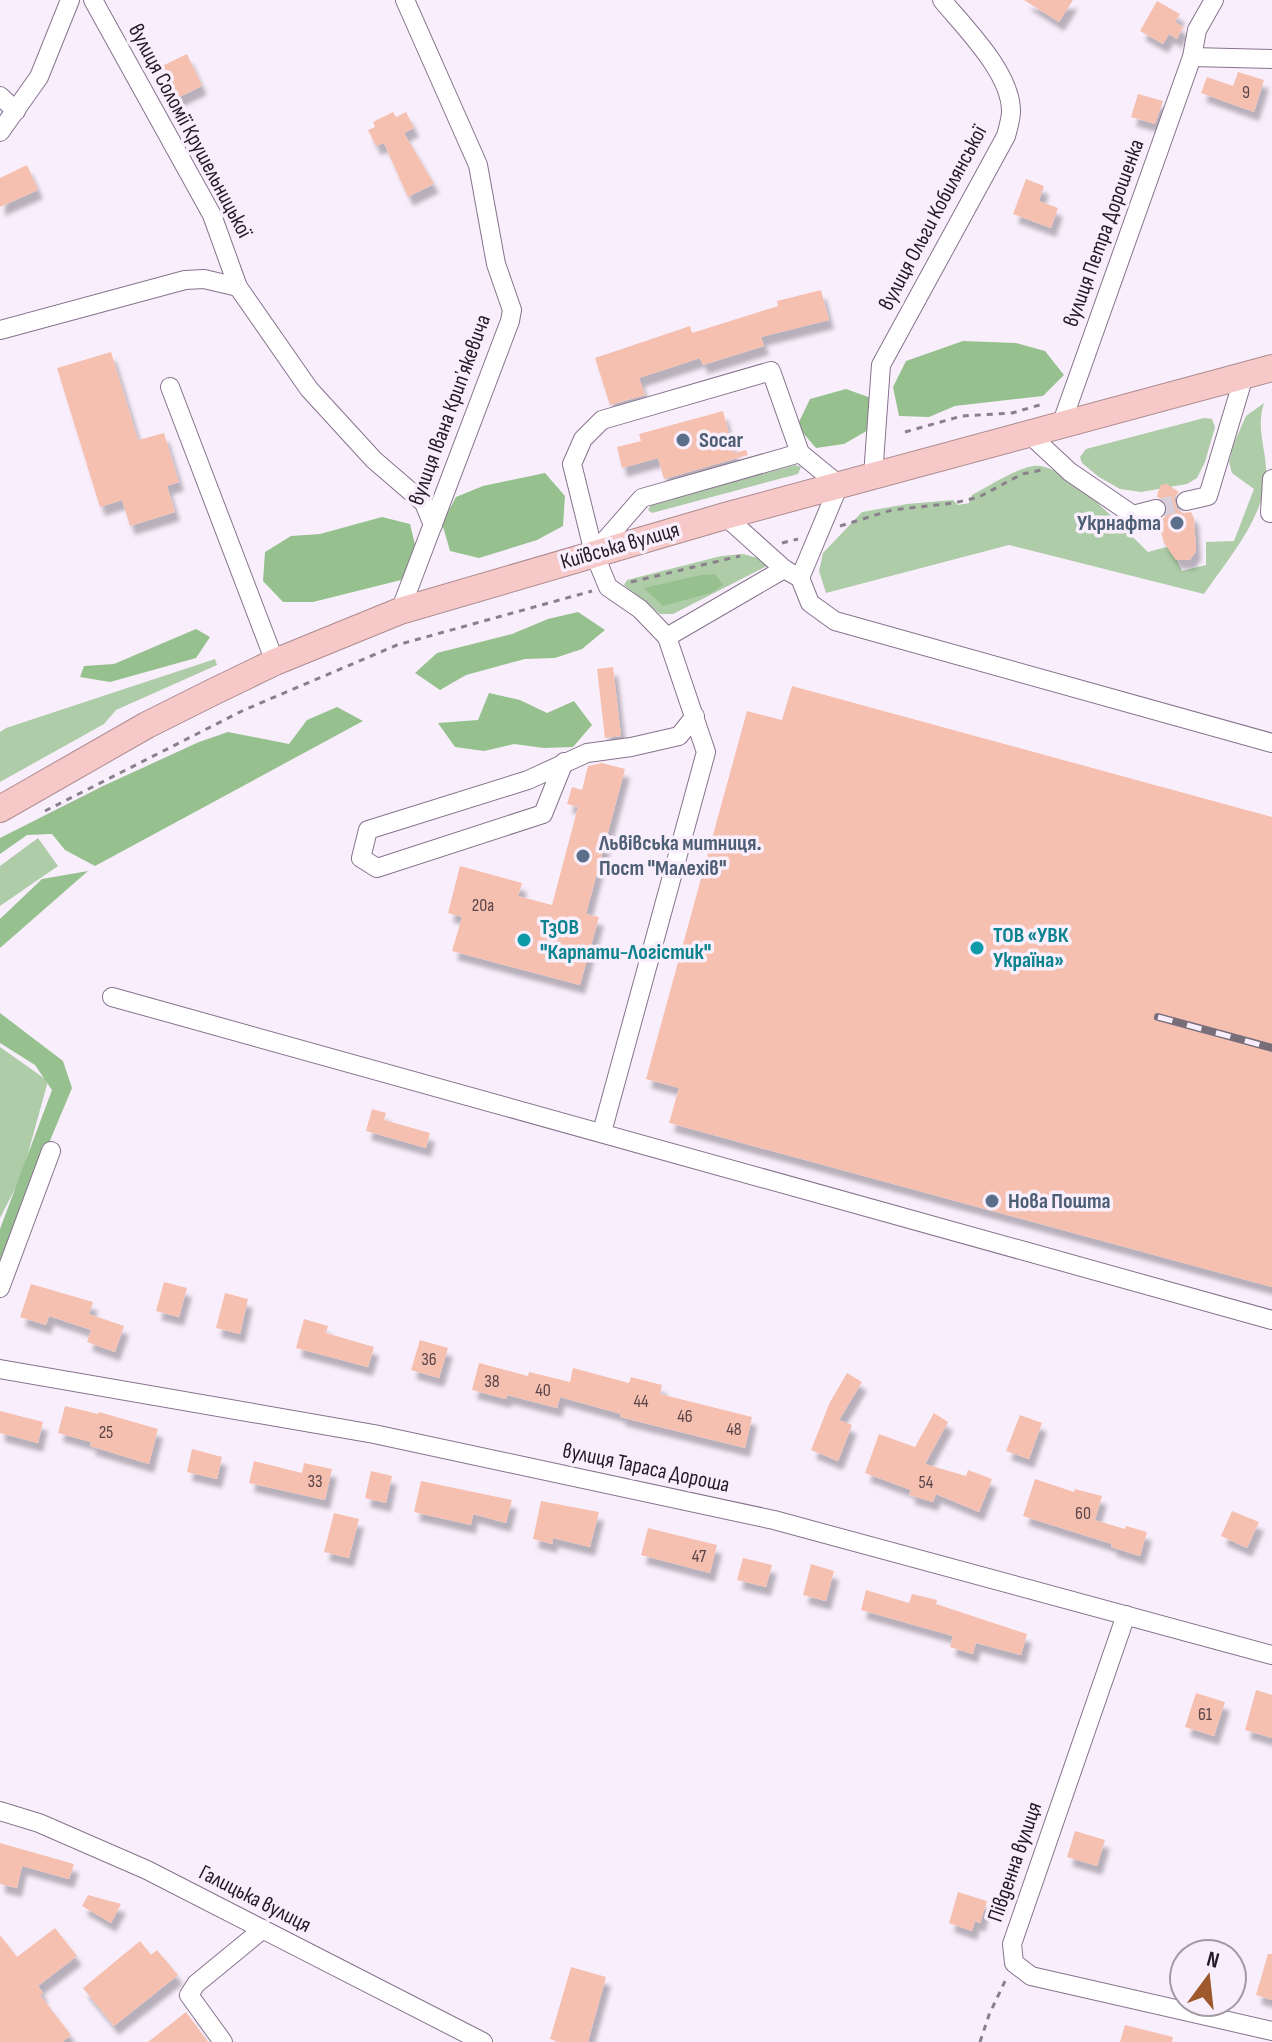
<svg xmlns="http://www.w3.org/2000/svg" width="1272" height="2042" font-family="'Sofia Sans Condensed',sans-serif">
<defs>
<filter id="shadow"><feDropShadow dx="5" dy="9" stdDeviation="2" flood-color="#0004"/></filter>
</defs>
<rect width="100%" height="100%" fill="#f9effc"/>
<g fill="#aecca8">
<path d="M1264 403C1255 431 1268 452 1266 478 1262 521 1227 560 1204 594L1009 545 826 593 819 571 823 553 862 512 907 504 953 500 958 505 969 503 972 495C987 487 1024 463 1040 466 1070 470 1125 530 1148 552L1170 546 1182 571 1206 565V542L1234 541 1254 489 1232 473 1229 462 1234 443 1246 416Z"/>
<path d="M1204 418 1212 419 1215 427 1205 462 1197 478 1187 484 1141 492 1120 489 1099 477 1082 463 1080 457 1086 449Z"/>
<path d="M795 465 801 467 798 474 652 513 648 510 651 505Z"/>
<path d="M743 554 765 560 769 565 673 614H660L624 585 627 580 721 556Z"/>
<path d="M215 659 217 665 116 710 104 724 0 782V732L6 728Z"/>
<path d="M38 838 58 866 0 906V866Z"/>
<path d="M0 1047 48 1081 22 1175 0 1218Z"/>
</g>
<g fill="#96c08e">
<path d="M963 341 1016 343 1045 351 1064 375 1043 396 955 406 929 417 899 416 893 387 906 361Z"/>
<path d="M846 389 874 399 870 429 844 444 816 448 797 426 810 399Z"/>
<path d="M545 473 565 496 563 526 537 540 479 558 450 551 442 523 456 497 483 486Z"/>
<path d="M382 517 410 524 417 553 401 580 313 602H283L263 581 265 552 291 536 320 534Z"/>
<path d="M715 574 723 585 711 593 663 606 644 588 701 575Z"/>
<path d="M578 612 605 630 582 649 555 658 525 659 466 675 440 690 415 673 437 653 512 634 548 619Z"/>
<path d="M196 629 210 637 196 658 110 682 80 677 84 666 114 664Z"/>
<path d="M489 693 520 700 547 713 574 701 592 725 573 747 544 748 514 744 484 751 455 747 438 723 478 720Z"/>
<path d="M337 707 363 721 95 866 65 850 52 834 27 835 0 854V838L103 786 199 742 228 732 289 744 307 720Z"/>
<path d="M88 871 0 948V919L42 879Z"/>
<path d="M0 1013 63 1061 72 1088 0 1260V1229L52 1090 35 1065 0 1043Z"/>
</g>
<g fill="#f6c0b1" filter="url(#shadow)">
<path d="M1024 0H1073L1059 22Z"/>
<path d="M1157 1 1180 14 1175 22 1183 27 1177 39 1169 34 1163 44 1140 31Z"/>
<path d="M187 54 202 86 175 99 160 67Z"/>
<path d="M1238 72 1264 80 1254 112 1201 93 1207 77 1233 86Z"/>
<path d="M1138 94 1163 101 1155 124 1131 117Z"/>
<path d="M393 112 396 117 406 112 414 128 404 133 434 184 408 197 384 143 376 146 368 130 375 127 373 122Z"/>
<path d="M27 165 38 190 0 207V178Z"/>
<path d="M1026 179 1044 186 1039 201 1058 208 1051 228 1013 214Z"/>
<path d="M821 290 829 320 761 337 764 346 703 365 700 358 639 378 645 395 610 405 595 358 690 326 692 333 778 306 777 301Z"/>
<path d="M111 352 138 440 164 433 179 482 167 486 175 512 130 526 122 500 100 507 57 368Z"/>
<path d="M723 411 734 453 746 450 748 455 664 479 658 458 622 468 617 447 641 441 639 434Z"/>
<path d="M1167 484 1179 492 1174 498 1177 509 1183 513 1191 512 1194 518 1196 551 1190 560H1176L1164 543 1160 528 1158 521 1165 517 1168 507 1164 500 1157 497 1158 492 1161 485Z"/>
<path d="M613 667 621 736 605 738 597 669Z"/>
<path d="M792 686 1272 817V1287L669 1123 679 1088 646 1079 747 711 782 720Z"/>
<path d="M602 763 625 769 586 914 599 917 580 985 452 951 462 917 448 913 460 866 522 883 518 896 552 905 578 807 567 804 572 787 582 790 588 766Z"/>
<path d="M372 1109 386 1113 384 1120 430 1133 426 1148 366 1131Z"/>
<path d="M164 1282 187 1288 179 1317 156 1311Z"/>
<path d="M31 1284 93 1302 89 1314 124 1326 115 1352 87 1342 91 1330 49 1316 46 1325 20 1317Z"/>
<path d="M225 1293 248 1299 240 1334 216 1328Z"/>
<path d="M304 1319 328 1326 326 1333 374 1347 368 1367 296 1348Z"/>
<path d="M420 1340 448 1348 439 1378 411 1370Z"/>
<path d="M479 1363 528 1376 529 1372 570 1382 573 1368 629 1383 631 1377 662 1385 660 1394 752 1417 745 1448 620 1417 621 1414 560 1397 557 1408 507 1395 506 1399 472 1390Z"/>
<path d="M847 1373 862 1382 839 1420 852 1425 838 1461 811 1450 830 1402Z"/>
<path d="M65 1406 98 1414 99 1412 158 1429 149 1464 90 1446 91 1442 58 1433Z"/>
<path d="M0 1411 43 1422 38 1443 0 1433Z"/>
<path d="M934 1413 948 1422 925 1464 966 1476 968 1470 992 1479 979 1512 936 1494 933 1502 909 1495 911 1490 865 1473 879 1434 915 1447Z"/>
<path d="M1020 1415 1042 1423 1029 1459 1006 1451Z"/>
<path d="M192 1449 222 1457 217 1479 187 1472Z"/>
<path d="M254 1461 302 1473 304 1463 332 1469 325 1500 249 1483Z"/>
<path d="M371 1471 392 1476 386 1503 365 1498Z"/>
<path d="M1035 1479 1074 1492 1075 1489 1102 1496 1095 1520 1125 1529 1126 1526 1147 1532 1140 1556 1111 1547 1112 1544 1023 1516Z"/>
<path d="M421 1481 512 1500 506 1523 473 1514 471 1525 414 1512Z"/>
<path d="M541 1501 599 1512 590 1547 553 1538 552 1544 533 1539Z"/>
<path d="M1232 1511 1259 1522 1247 1548 1221 1536Z"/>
<path d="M334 1513 359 1519 349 1558 324 1552Z"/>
<path d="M648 1528 717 1545 710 1573 641 1555Z"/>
<path d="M743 1558 772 1565 766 1587 737 1580Z"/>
<path d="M811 1564 834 1571 826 1601 803 1595Z"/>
<path d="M866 1590 909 1603 912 1594 937 1600 936 1604 1027 1634 1021 1655 976 1643 973 1654 950 1647 953 1636 861 1610Z"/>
<path d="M1256 1690 1272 1695V1738L1245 1730Z"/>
<path d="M1196 1693 1225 1702 1214 1736 1185 1727Z"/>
<path d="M1075 1831 1105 1840 1097 1866 1067 1857Z"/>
<path d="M0 1843 74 1864 69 1879 22 1866 17 1888 0 1884Z"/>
<path d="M958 1892 987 1901 980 1923 975 1921 972 1931 949 1923Z"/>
<path d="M88 1895 121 1904 111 1923 82 1906Z"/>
<path d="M55 1928 77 1956 38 1986 43 1993 40 1995 71 2035 62 2042H0V1935L17 1957Z"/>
<path d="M140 1941 151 1955 157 1950 178 1975 114 2026 83 1988Z"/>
<path d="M1268 1954H1272V2000L1256 1995Z"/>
<path d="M571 1967 606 1977 588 2042H559L550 2039Z"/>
<path d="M186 2012 208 2042H148Z"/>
<path d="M1125 2025 1173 2037 1172 2042H1120Z"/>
</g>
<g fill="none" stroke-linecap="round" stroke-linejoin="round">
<path stroke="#d9cfdc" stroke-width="18" stroke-dasharray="18 9" stroke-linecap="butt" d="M1156 509 1186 501"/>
<g stroke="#87728e" stroke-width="20">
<g id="minor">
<path d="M93 0 212 215 238 287 309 389 374 460 424 503 433 525"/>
<path d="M1192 57 1272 59"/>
<path d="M0 96 16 111"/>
<path d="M0 132 39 77 70 0"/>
<path d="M0 330 185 280 204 279 238 287"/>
<path d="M170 387 275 662"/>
<path d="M1061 425 1192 57 1197 30 1214 0"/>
<path d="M1028 433 1070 472 1133 515 1156 509"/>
<path d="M873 476 881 365 1006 136C1008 128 1011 119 1011 111 1011 73 965 28 942 0"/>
<path d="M1186 501 1208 496 1244 376"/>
<path d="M1270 513 1272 479"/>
<path d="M725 516 784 569 800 578 810 603 835 621 1272 743"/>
<path d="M594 553 642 498 800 453 839 485 800 578"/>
<path d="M400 611 510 321 512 310 496 264 478 165 405 0"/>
<path d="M667 637 784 569"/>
<path d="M564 762 543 814 377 868 361 858 368 830 528 780 587 753 631 747 679 736 695 716"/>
<path d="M112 997 1272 1320"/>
<path d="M602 1132 706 752 667 637 640 609 608 587 594 553 572 464 583 439 602 420 771 371 800 453"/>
<path d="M0 1288 51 1151"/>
<path d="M0 1369 374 1434 774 1520 1272 1655"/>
<path d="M1126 1615 1012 1944 1014 1963 1031 1976 1272 2031"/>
<path d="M0 1811 39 1823 147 1870 483 2042"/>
<path d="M223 2042 189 1995 196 1984 263 1929"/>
</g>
</g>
<g stroke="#ac8b8f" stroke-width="28">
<path id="highway" d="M0 809 147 725 213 692 275 662 400 611 725 516 1272 368"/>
</g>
<g stroke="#89808c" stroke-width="3" stroke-dasharray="6 6" stroke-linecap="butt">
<path d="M905 432 962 416 1012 413 1043 404"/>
<path d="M840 526 892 510 954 503 979 497 1022 474 1042 470"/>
<path d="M782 543 798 539"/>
<path d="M631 582 740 556"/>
<path d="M45 811 244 710 397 645 592 591"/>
<path d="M980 2042 989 2015 1006 1979"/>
</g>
<use href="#minor" stroke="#fff" stroke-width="18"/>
<use href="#highway" stroke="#f6c8c8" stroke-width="26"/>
<g stroke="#776e7a" stroke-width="8">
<path id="rail" d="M1158 1017 1272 1048"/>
</g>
<use href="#rail" stroke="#f9effc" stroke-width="5" stroke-dasharray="15" stroke-linecap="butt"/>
</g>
<g fill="#5c6f8a" stroke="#f9effc" stroke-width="3">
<circle cx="683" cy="440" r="8"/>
<circle cx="1177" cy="523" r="8"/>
<circle cx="583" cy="856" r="8"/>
<circle cx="992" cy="1201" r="8"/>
</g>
<g fill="#0f9aa8" stroke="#f9effc" stroke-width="3">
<circle cx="524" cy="940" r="8"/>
<circle cx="977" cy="948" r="8"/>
</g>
<g text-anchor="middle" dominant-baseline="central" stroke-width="7" stroke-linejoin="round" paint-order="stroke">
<g font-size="18" fill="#584449">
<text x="1246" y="92">9</text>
<text x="483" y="905">20а</text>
<text x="429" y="1359">36</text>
<text x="492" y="1381">38</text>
<text x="543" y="1390">40</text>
<text x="641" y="1401">44</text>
<text x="685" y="1416">46</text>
<text x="734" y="1429">48</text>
<text x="106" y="1432">25</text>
<text x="315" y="1481">33</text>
<text x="926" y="1482">54</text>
<text x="1083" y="1513">60</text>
<text x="699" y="1556">47</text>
<text x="1205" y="1714">61</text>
</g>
<g font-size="22" fill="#231b26" stroke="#f9effc">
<text transform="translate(190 131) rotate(62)">вулиця Соломії Крушельницької</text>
<text transform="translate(933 218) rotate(-62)">вулиця Ольги Кобилянської</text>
<text transform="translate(1104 233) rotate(-70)">вулиця Петра Дорошенка</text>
<text transform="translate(450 410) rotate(-70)">вулиця Івана Крипʼякевича</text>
<text transform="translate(620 546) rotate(-16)">Київська вулиця</text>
<text transform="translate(646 1468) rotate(12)">вулиця Тараса Дороша</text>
<text transform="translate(1015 1862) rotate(-71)">Південна вулиця</text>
<text transform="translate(255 1899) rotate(27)">Галицька вулиця</text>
</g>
<g font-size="22" font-weight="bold" fill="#4e5e75" stroke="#f9effc" text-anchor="start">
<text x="699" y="440">Socar</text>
<text x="1161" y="523" text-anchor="end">Укрнафта</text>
<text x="599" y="843">Львівська митниця.<tspan x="599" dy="25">Пост "Малехів"</tspan></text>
<text x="1008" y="1201">Нова Пошта</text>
</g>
<g font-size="22" font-weight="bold" fill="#0d838f" stroke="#f9effc" text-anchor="start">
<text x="540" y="927">ТзОВ<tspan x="540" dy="25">"Карпати-Логістик"</tspan></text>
<text x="993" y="935">ТОВ «УВК<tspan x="993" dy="25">Україна»</tspan></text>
</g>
</g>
<g transform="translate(1208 1978) rotate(15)"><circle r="38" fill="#f9effc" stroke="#a39aa6" stroke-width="2"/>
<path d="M0-6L14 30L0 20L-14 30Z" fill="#9d592c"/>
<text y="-12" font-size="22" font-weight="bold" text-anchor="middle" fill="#231b26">N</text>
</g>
</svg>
